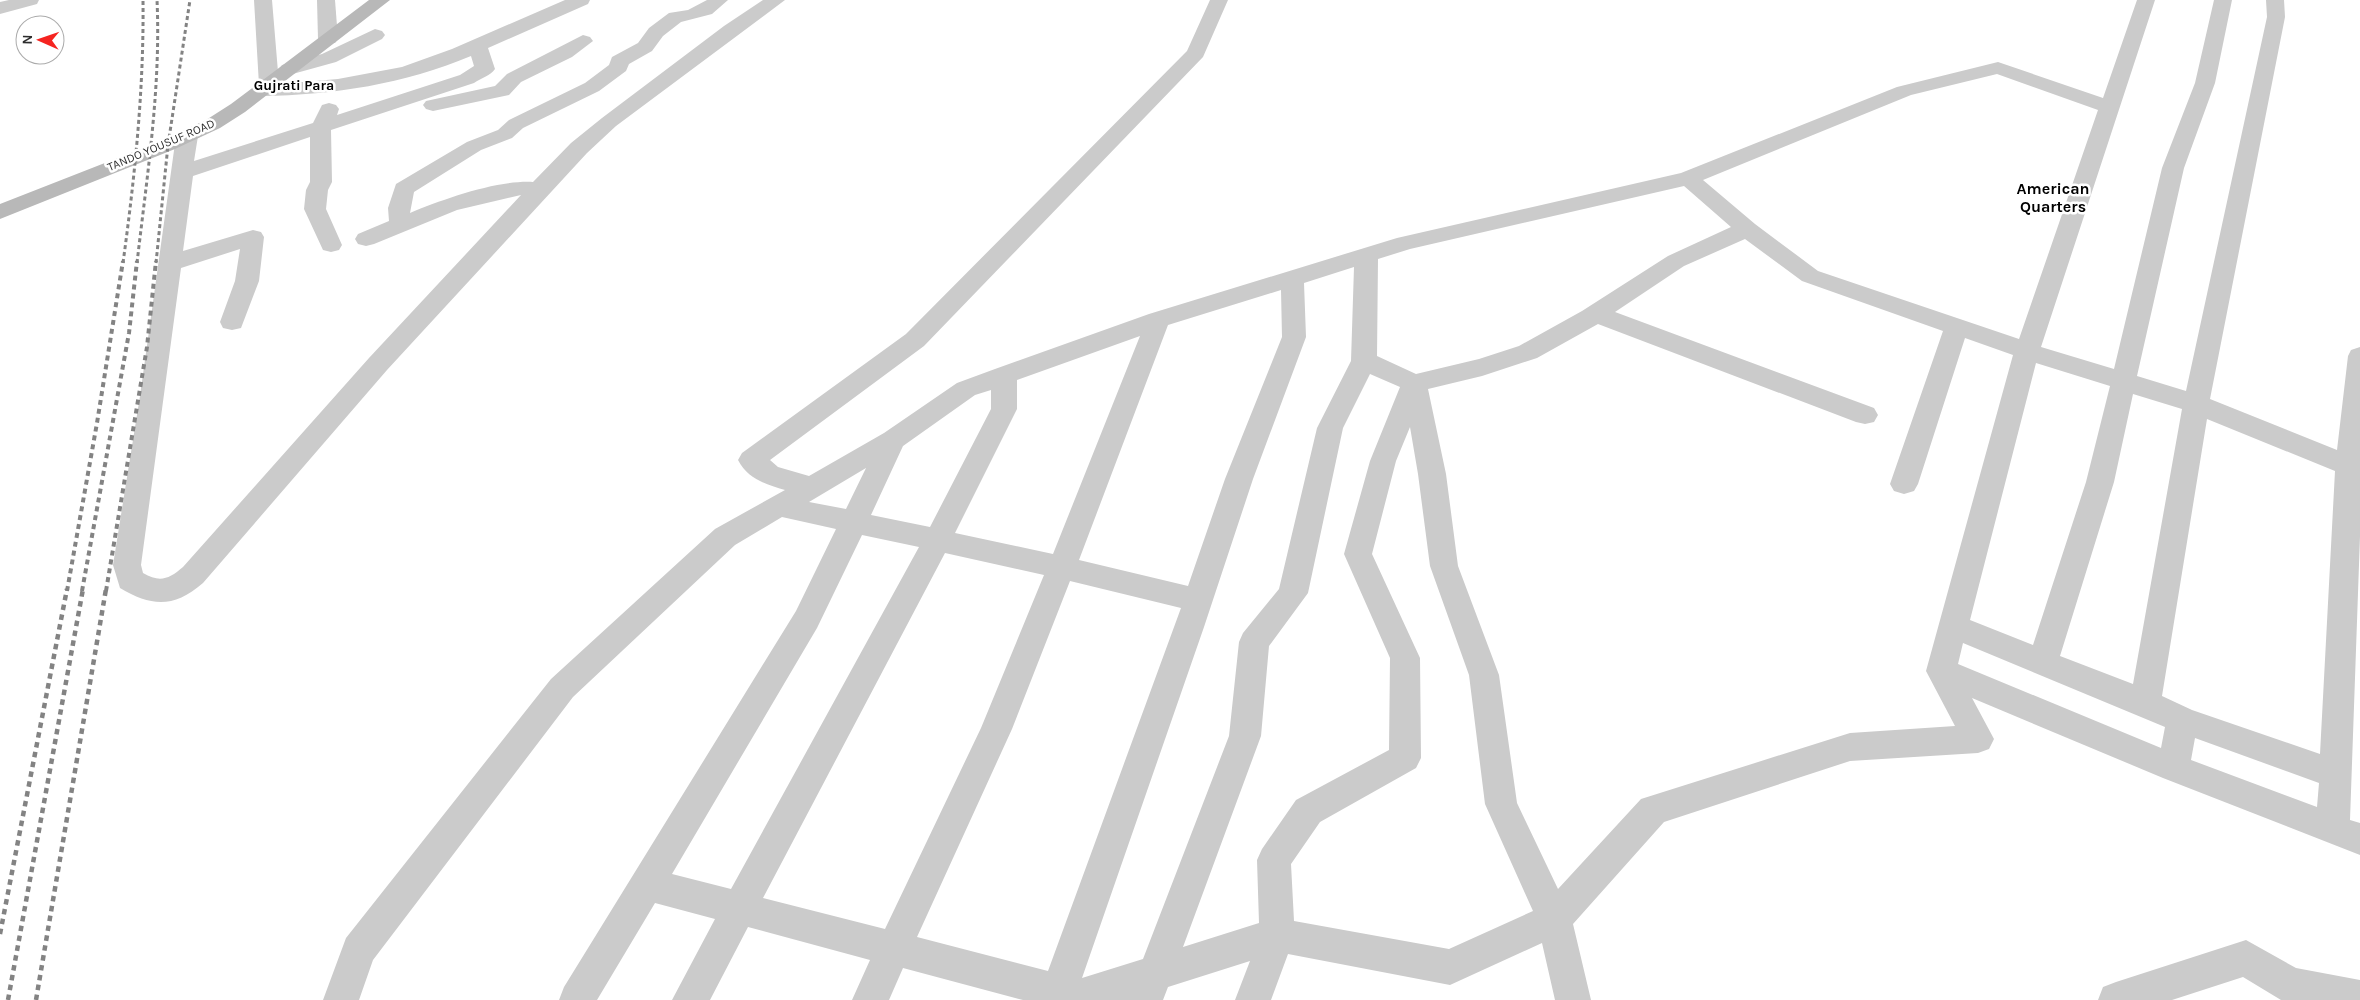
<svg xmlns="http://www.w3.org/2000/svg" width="2360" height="1000" font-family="Karla,sans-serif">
<rect width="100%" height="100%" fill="#fff"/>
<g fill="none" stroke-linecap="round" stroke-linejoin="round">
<g fill="#cbcbcb" fill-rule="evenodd">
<path d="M9 0H39L37 4 0 14V2Z"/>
<path d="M254 0H272L279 84 338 79 402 67 452 49 565 0H590L588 4 488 48 495 69C490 76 481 78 474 83L331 130 332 182 328 190 326 209 342 245 339 250 331 252 323 250 304 209 306 190 310 182V137L193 176 183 251 253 230 261 232 264 237 259 281 241 328 232 330 223 328 220 322 235 281 240 249 181 268 141 565 143 573C160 583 169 579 183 567L369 358 521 195 457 210 374 244 366 246 358 244 355 239 358 234 389 221 388 208 396 184 467 142 498 130 509 120 585 83 609 65 612 57 638 43 649 28 669 13 688 10 707 0H728L712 14 681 22 663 36 652 51 629 64 626 71 599 91 523 128 512 138 481 150 414 192 410 213C444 199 497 180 533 182L571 143 602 118 724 26 763 0H785L616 126 587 153 387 370 203 583C174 608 152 607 120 588L113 565 140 396 176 136 180 132 187 130 194 132 198 136 194 161 313 123 322 105 329 103 336 105 339 109 337 115 460 75 474 66 471 56C404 84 334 95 262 96L255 94 252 90 259 85Z"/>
<path d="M317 0H335L338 39 335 43H321L318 39Z"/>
<path d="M1210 0H1228L1203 57 924 346 770 460 778 467 809 476 884 433 957 383 995 369 1149 314 1397 238 1681 173 1897 87 1998 62 2103 98 2137 0H2155L2041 347 2114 369 2162 168 2195 83 2214 0H2232L2215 83 2184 168 2137 376 2186 391 2267 17 2266 0H2284L2285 17 2210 399 2337 450 2348 356 2351 350 2360 347V536L2350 820 2360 823V855L2163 778 1972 698 1994 739 1989 749 1978 753 1850 761 1664 822 1573 924 1591 1000H1555L1542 943 1450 985 1288 954 1271 1000H1235L1250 961 1168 987 1163 1000H1023L903 968 889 1000H852L870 960 748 927 710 1000H672L715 919 655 903 597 1000H559L564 987 796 611 836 529 782 517 735 545 573 697 373 960 359 1000H323L346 938 551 679 715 529 785 490C765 484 748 479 738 460L742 453 906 334 1187 51ZM1997 74 2098 110 2019 339 1818 271 1755 224 1703 180 1911 95ZM1684 186 1731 227 1668 256 1582 311 1519 346 1479 359 1416 374 1377 356 1378 259 1410 249ZM1745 239 1802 281 1943 331 1890 484 1894 491 1904 494 1914 491 1918 484 1965 338 2013 355 1926 671 1955 726 1850 733 1641 799 1558 889 1517 803 1499 675 1458 566 1446 474 1428 389 1482 376 1537 358 1598 324 1856 422 1865 424 1874 422 1878 415 1874 408 1615 312 1684 266ZM1354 267 1351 361 1317 428 1279 589 1243 633 1239 642 1229 736 1143 959 1082 978 1204 627 1253 479 1306 337 1304 283ZM1281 290 1282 337 1225 479 1188 586 1079 560 1168 325ZM1140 336 1053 554 955 533 1017 409V380ZM2036 363 2110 386 2086 482 2033 645 1970 620ZM1370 374 1400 387 1370 461 1344 554 1390 658 1389 750 1296 800 1262 849 1257 860 1259 923 1183 947 1261 736 1269 646 1308 593 1343 428ZM991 390V409L930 527 871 515 903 446 975 395ZM2133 394 2182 409 2133 684 2060 656 2114 482ZM2207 419 2335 471 2320 754 2192 710 2162 696ZM1410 427 1418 474 1430 566 1469 675 1485 804 1533 911 1449 949 1294 921 1291 864 1320 822 1416 768 1421 758 1420 658 1372 554 1396 461ZM866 468 846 509 809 502ZM862 535 919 547 731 889 672 874 817 628ZM945 553 1044 575 981 728 885 929 763 898ZM1070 581 1181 608 1048 971 917 937 1012 729ZM1963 643 2165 727 2161 748 1958 664ZM2195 738 2319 783 2317 807 2191 760Z"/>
<path d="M375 29 382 31 385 35 382 39 336 62 289 75 282 73 279 69 282 65 322 54Z"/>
<path d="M583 35 590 37 593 41 572 57 521 82 509 95 433 111 426 109 423 105 426 101 495 86 507 74Z"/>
<path d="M2246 940 2296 968 2360 980V1000H2281L2243 977 2172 1000H2098L2103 987 2116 982Z"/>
</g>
<path fill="#b8b8b8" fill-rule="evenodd" d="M369 0H390L245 112 220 128 175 149 0 219V204L161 141 206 120 231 104Z"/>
<g stroke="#838383" stroke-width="3" stroke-dasharray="4 3" stroke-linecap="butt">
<path d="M123 263C135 175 144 88 143 0"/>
<path d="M137 263C147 176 161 87 157 0"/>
<path d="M156 263 168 145 190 0"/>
</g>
<g stroke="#838383" stroke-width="4" stroke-dasharray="5 4" stroke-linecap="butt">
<path d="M67 591 97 423 123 261"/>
<path d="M82 591 129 333 137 261"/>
<path d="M106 591 147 347 156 261"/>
</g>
<g stroke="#838383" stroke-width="4.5" stroke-dasharray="5.5 4.5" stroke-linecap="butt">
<path d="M0 934 67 589"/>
<path d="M8 1000 83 589"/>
<path d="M36 1000 106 589"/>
</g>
</g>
<g text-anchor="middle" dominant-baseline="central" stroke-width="5" stroke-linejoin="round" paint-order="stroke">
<g font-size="12" fill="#2e2e2e" stroke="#fff">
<text transform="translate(161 145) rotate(-23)">TANDO YOUSUF ROAD</text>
</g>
<g font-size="14" font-weight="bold" fill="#000" stroke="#fff">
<text x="294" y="85">Gujrati Para</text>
</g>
<g font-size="16" font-weight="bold" fill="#000" stroke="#fff">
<text x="2053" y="188">American<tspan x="2053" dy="18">Quarters</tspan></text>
</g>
</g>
<g transform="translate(40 40) rotate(272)"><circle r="24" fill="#ffffff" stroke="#ababab"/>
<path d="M0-4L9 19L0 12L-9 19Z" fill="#f52420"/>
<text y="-8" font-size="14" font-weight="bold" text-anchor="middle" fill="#2e2e2e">N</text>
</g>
</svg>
